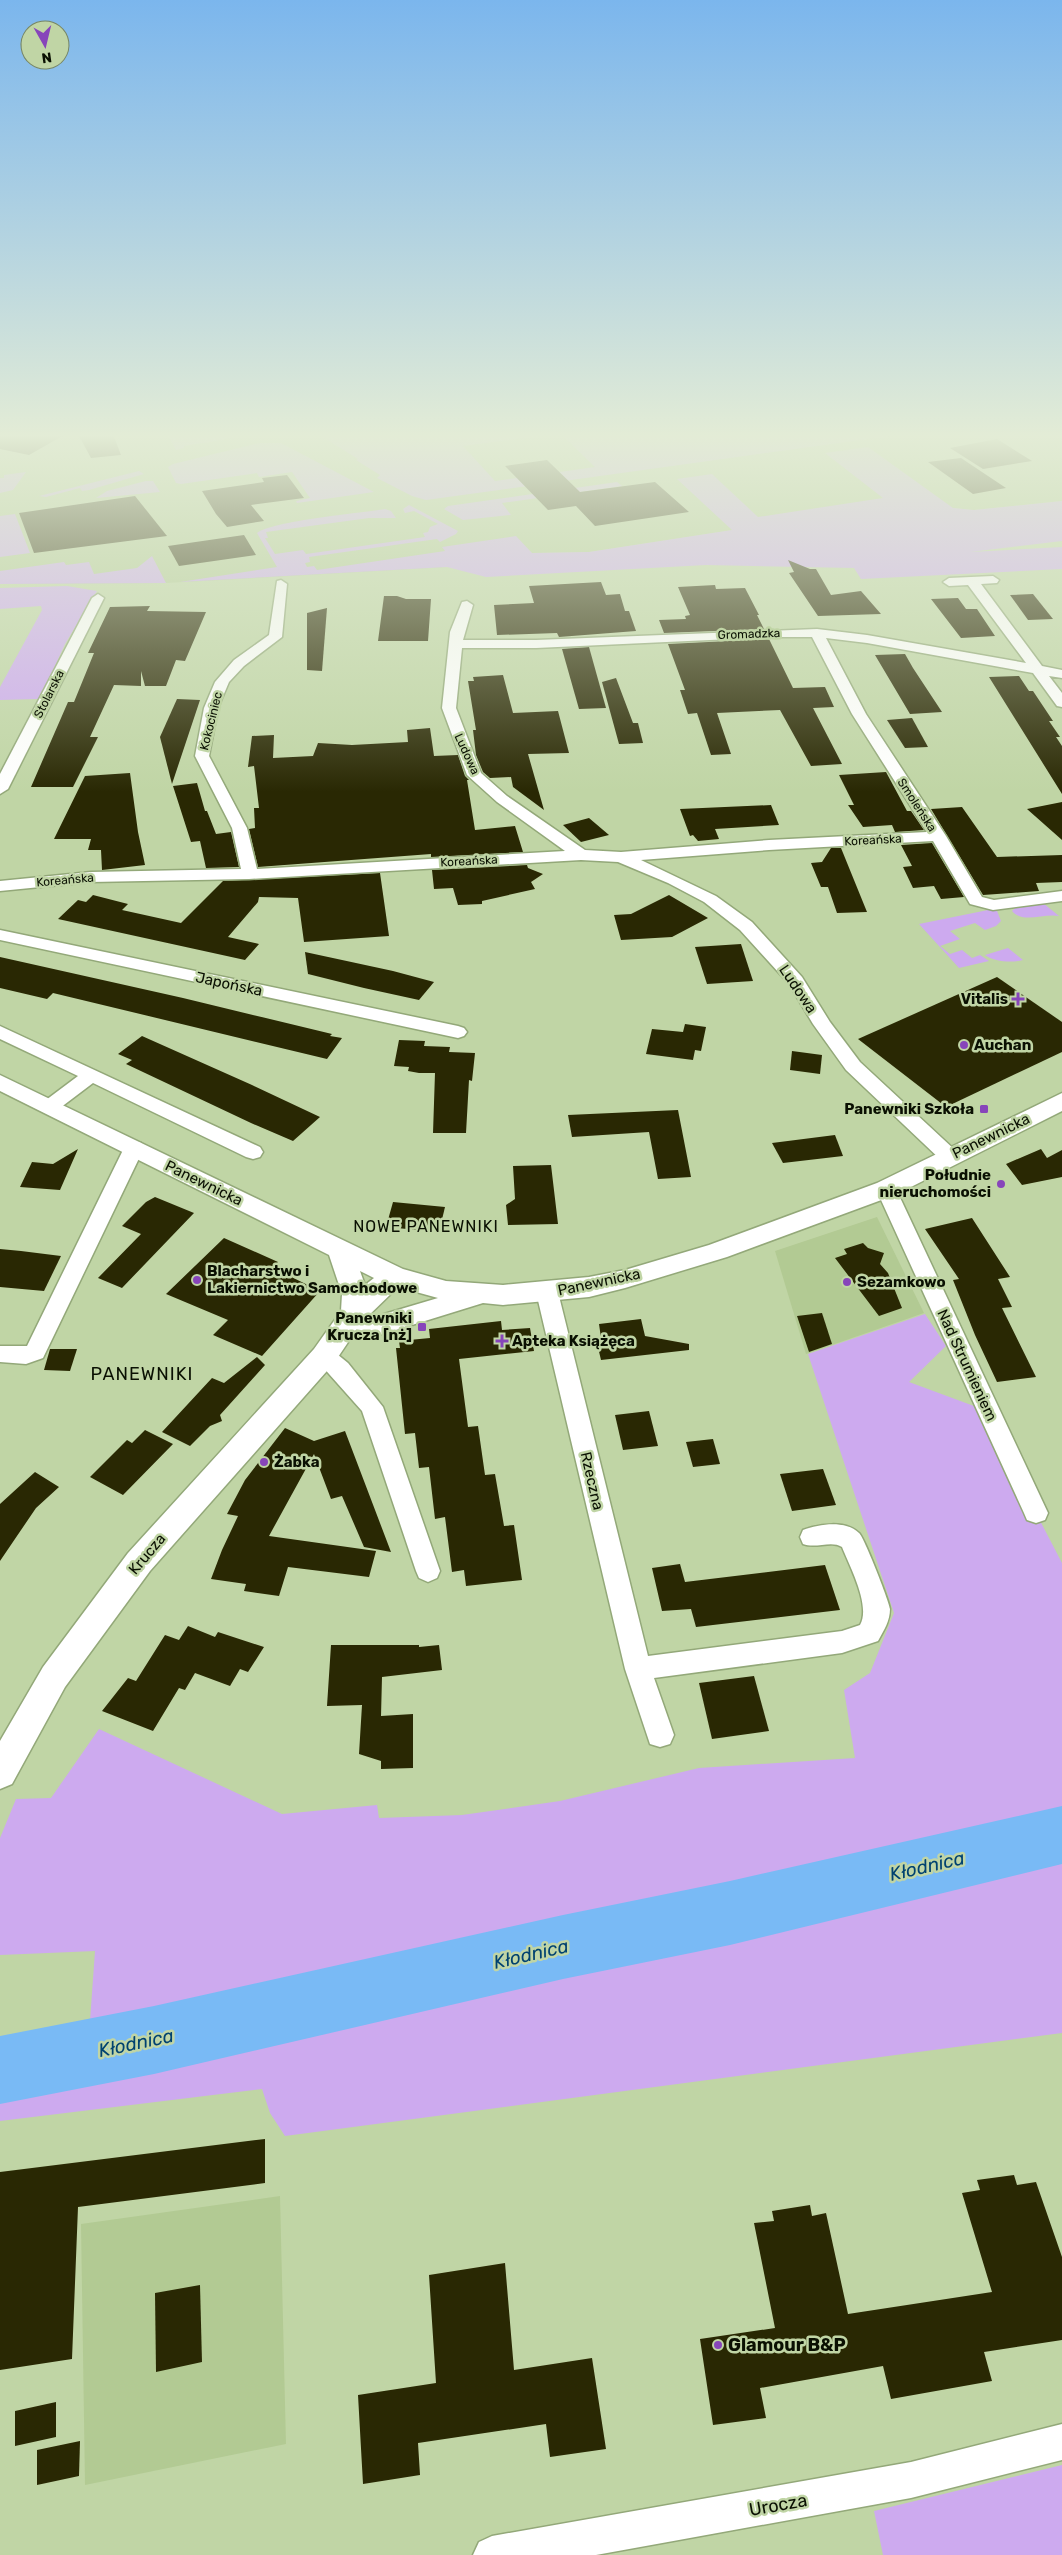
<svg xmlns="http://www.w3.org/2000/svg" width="1062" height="2555" font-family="Rubik,sans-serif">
<rect width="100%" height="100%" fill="#c0d5a5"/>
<g fill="#b2ca93">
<path d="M0 434H618L654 468 904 434H1062V501L974 510 953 508 733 530 589 552 532 553 447 567 166 583 0 584Z"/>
<path d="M877 1217 924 1313 806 1354 775 1251Z"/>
<path d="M280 2196 286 2444 85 2485 81 2224Z"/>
</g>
<g fill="#cdaaef">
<path d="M170 434H236C228 441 198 443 184 446V448L176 450 168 436Z"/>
<path d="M318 434H553L463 446 495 481 595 467 561 434H904L426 500 412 496 377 478 380 475 356 460 358 459Z"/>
<path d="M259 443H281L374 492 297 503 296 501 310 498 292 472 259 477 257 473 181 484 176 483 168 467 173 464Z"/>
<path d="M868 447 953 508 974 510 1062 501V541L970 552 1062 547V569L861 579 854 568 706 565 486 577 447 567 180 582 277 567 257 533C272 521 361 513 385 509L391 511 396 518H369L266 532 268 538H265L275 554 303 550 306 554 425 537 423 533 428 532 430 527 438 524 414 511 405 513 403 509 409 505 458 531 456 534 440 542 437 539 309 557 310 562 305 563 307 567 314 566 317 570 445 551 442 547 516 536 532 553 589 552 732 530 677 479 712 474 758 517 883 498 825 453Z"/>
<path d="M139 471 144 474 89 490 82 491 80 488 46 497 39 496Z"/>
<path d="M26 472 13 490 0 493V478H4V475Z"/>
<path d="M146 481H153L160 492 96 498 107 491Z"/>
<path d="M617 482 622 486 502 503 511 515 463 520 444 509 448 506Z"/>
<path d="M15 514 30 553 0 557V516Z"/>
<path d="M152 556 166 583 0 584V571L64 562 66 565 89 562 94 574 137 568Z"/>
<path d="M67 586 97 591 65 644 40 699 0 700V687L42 610 41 606 0 609V588Z"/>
<path d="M1043 903 1059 916C1044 913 1023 924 1012 911L1017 906Z"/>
<path d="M993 909 997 911 1001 921 996 926 985 930 975 923 950 931 960 939 940 946 950 954 962 950 972 958 980 955 989 961 959 968 919 924Z"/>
<path d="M1008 948 1023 960C1013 963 994 962 985 955Z"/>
<path d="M925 1314 946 1346 909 1382 982 1409 1062 1563V1823L89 2035 95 1951 0 1955V1838L16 1799 51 1798 99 1729 282 1814 377 1805 379 1818 462 1815 560 1801 699 1768 855 1758 844 1690 870 1673 894 1613 808 1354Z"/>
<path d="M1062 1847V2033L285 2136 270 2113 262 2089 0 2121V2082L148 2054Z"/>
<path d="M1062 2465V2555H883L874 2511Z"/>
</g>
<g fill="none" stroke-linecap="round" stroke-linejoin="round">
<path stroke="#79baf5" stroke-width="12" d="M729 1936 730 1913"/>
<path fill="#79baf5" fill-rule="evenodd" d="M1062 1806V1864L730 1945 563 1979 154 2074 0 2104V2036L154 2006 563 1915 730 1881Z"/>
</g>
<g fill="#292803">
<path d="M0 434H66L29 455 0 449Z"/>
<path d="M78 434H113L121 455 91 458Z"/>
<path d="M997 439 1032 461 983 469 950 448Z"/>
<path d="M961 458 1006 488 973 494 928 462Z"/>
<path d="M547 460 580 492 655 482 689 512 595 526 576 506 548 510 505 466Z"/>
<path d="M287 475 304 498 251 505 264 521 227 527 216 514 202 491 264 482 262 478Z"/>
<path d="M135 496 167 536 34 553 19 513Z"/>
<path d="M244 535 256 555 179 566 168 546Z"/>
<path d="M788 560 810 569H816L831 595 861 591 881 614 818 616 789 573 794 572Z"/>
<path d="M601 582 606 595 620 594 625 611H629L636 631 559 637 557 633 497 635 494 605 534 603 529 586Z"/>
<path d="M715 585 716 589 745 588 759 615H757L764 629 664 633 659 620 686 619 685 616 690 615 678 587Z"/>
<path d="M1033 594 1053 619 1028 620 1010 595Z"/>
<path d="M384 596H397L406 599H431L428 641H378Z"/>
<path d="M958 598 966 609H977L995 636 961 638 931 599Z"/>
<path d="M150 606 147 611 206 612 185 661 176 660 166 686H145L141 671V686L114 685 90 737H98L73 787H31L68 702H74L94 653H88L110 607Z"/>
<path d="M327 608 322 671 307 670V613Z"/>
<path d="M769 639 793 688 825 687 834 707 813 708 842 764 811 766 780 710 717 713 731 754 711 755 697 713 688 714 680 690H685L668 644Z"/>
<path d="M589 647 606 708 579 709 562 649Z"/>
<path d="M905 654 913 668 942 712 910 714 875 655Z"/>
<path d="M503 675 513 713 558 711 569 753 528 754 544 810 513 787 511 777 490 778 483 772 476 755 473 730H476L468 681H474L473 677Z"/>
<path d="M1019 676 1029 691H1033L1053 721H1049L1060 737H1056L1062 746V794L989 677Z"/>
<path d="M616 678 633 723H638L643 743 619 744 602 682Z"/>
<path d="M177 699 200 700 172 784 160 737Z"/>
<path d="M912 718 928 747 905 748 887 720Z"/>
<path d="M430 728 434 756 458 755 465 776 469 780H467L475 830 515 826 523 852 431 857V854L258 867 249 829 255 828 254 808H259L254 766 248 767 252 736 274 735 273 758 313 756 318 743 352 745 408 742 407 730Z"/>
<path d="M886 772 907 811H911L924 830 895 832 892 825 863 827 848 805H854L839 775Z"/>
<path d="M130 773 138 832 145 865 102 870 101 850H88L91 839H54L85 776Z"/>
<path d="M197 783 205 811H207L216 834 231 832 239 867 206 868 200 841 191 842 173 786Z"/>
<path d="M1062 802V840L1027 809Z"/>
<path d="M771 805 779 825 715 829 719 839 698 841 693 835 690 836 680 809Z"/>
<path d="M962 807 997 857 1062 855V882L1036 883 1039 891 983 895 931 809Z"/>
<path d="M589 818 609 835 581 842 563 825Z"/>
<path d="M932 843 964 897 941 899 934 886 913 888 903 867 912 866 901 845Z"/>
<path d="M831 848H841L867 912 837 913 828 887H821L811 863 822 862Z"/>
<path d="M527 865 528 868 543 874 531 882 535 889 482 901V904L458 905 453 888 434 889 432 870Z"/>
<path d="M380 873 389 936 304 942 298 898 259 897 258 902 228 937 259 944 245 960 58 919 78 900 86 902 93 895 128 904 122 910 181 923 223 881Z"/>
<path d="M669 895 708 918 672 937 621 940 614 915 631 914Z"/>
<path d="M741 944 753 981 707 984 695 947Z"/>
<path d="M305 952 393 971 434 982 419 1000 364 988 308 974Z"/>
<path d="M0 957 183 998 332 1034 330 1036 342 1038 327 1059 53 993 47 999 0 988Z"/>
<path d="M997 977 1062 1022V1052L946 1107 858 1039Z"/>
<path d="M685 1024 706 1027 701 1051 695 1050 693 1060 646 1054 652 1029 683 1032Z"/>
<path d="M142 1036 252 1085 320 1117 293 1141 251 1123 126 1064 132 1060 118 1054Z"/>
<path d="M399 1040 425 1041 424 1046 450 1047 449 1052 475 1053 472 1081 469 1080 466 1133H433L435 1073H419L408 1071 409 1067 394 1066Z"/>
<path d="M792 1051 822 1055 820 1074 790 1070Z"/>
<path d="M678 1110 691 1177 658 1179 649 1132 572 1137 568 1115Z"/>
<path d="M835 1135 843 1156 783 1163 772 1143Z"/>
<path d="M78 1149 60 1190 20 1187 32 1162 53 1164Z"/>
<path d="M1041 1149 1047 1158 1062 1150V1177L1022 1185 1006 1164Z"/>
<path d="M551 1165 558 1224 508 1225 506 1205 515 1199 513 1166Z"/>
<path d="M155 1197 194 1213 122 1288 98 1278 141 1234 122 1226 146 1202Z"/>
<path d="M393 1202 445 1207 439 1232 386 1227Z"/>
<path d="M972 1218 1010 1277 998 1279 1012 1307 1002 1308 1036 1377 997 1382 975 1335 953 1280 959 1279 925 1229Z"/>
<path d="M224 1238 278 1262 273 1268 320 1291 262 1356 213 1335 228 1320 166 1294Z"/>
<path d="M863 1243 868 1248 884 1253 880 1264 888 1273 902 1308 879 1316 835 1258 847 1254 844 1249Z"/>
<path d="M0 1249 21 1251 61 1256 44 1291 0 1287Z"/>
<path d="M822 1313 832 1344 809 1352 797 1316Z"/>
<path d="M641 1319 645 1336 689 1344V1350L601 1360 596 1339 601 1338 599 1324Z"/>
<path d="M501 1321 502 1330 530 1328 534 1351 459 1359 468 1427 478 1426 485 1475 495 1474 504 1526 514 1525 522 1580 466 1586 464 1570 452 1572 445 1517 435 1519 429 1467 419 1468 415 1433 405 1434 396 1348H400L399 1341 430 1338 429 1329Z"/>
<path d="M50 1349H77L70 1371 44 1370Z"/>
<path d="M257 1357 265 1365 220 1415 222 1421 210 1426 190 1446 162 1432 212 1378 224 1383Z"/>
<path d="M649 1411 658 1446 623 1450 615 1415Z"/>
<path d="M285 1428 314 1441 345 1431 391 1552 364 1547 342 1496 331 1499 314 1454 269 1536 376 1551 369 1577 288 1567 279 1596 244 1591 246 1584 211 1579 222 1550 238 1516 227 1514 245 1480Z"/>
<path d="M145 1430 173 1444 123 1495 90 1477 127 1440 132 1443Z"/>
<path d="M713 1439 720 1464 693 1467 686 1442Z"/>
<path d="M823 1469 836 1505 792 1511 780 1474Z"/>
<path d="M35 1472 59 1487 36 1508 0 1561V1504Z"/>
<path d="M680 1564 685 1582 825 1565 840 1610 696 1627 691 1609 662 1611 652 1568Z"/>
<path d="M188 1626 215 1637 218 1632 264 1647 248 1672 240 1669 230 1686 195 1673 185 1690 179 1688 153 1731 102 1711 128 1678 136 1681 165 1635 179 1640Z"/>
<path d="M331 1645H419V1647L439 1645 442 1670 382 1677 381 1716 413 1714V1768L381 1769V1761L359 1754 362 1705 327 1706Z"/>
<path d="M754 1676 769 1731 712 1739 699 1683Z"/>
<path d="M265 2139V2183L78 2207 72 2359 0 2370V2172Z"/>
<path d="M1014 2175 1017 2185 1036 2182 1062 2257V2340L984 2352 992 2381 891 2399 883 2366 760 2388 766 2418 713 2425 700 2339 775 2328 754 2223 774 2221 772 2211 810 2205 812 2216 826 2213 848 2314 992 2292 962 2193 980 2190 977 2180Z"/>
<path d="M505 2263 514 2370 592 2358 606 2449 550 2457 546 2424 418 2443 420 2475 363 2484 358 2395 436 2383 429 2275Z"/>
<path d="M200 2285 202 2362 156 2372 155 2293Z"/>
<path d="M56 2402V2437L15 2446V2411Z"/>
<path d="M80 2441 79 2476 37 2485V2450Z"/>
</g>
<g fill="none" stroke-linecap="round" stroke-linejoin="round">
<g stroke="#93a879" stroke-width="3">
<g id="minor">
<path d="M993 576 999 580 997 583 981 584 1042 666 1062 670V678L1049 676 1062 693V707L1057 706 1033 673 867 643 826 638 866 714 946 836 982 897 994 900 1062 891V901L993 910 970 904 933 841 769 850 641 860 716 896 752 922 802 977 830 1022 860 1062 956 1151 959 1156 956 1161 949 1163 942 1161 846 1070 813 1024 789 984 740 930 704 902 668 883 618 862 581 860 249 879 91 882 0 891V881L91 872 241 869 232 828 195 756 204 708 215 682 234 660 269 635 277 581 281 580 287 584 282 637 244 666 229 682 218 708 209 756 247 828 257 869 565 851 497 802 467 775 442 708 450 632 462 602 467 601 473 605 463 640H536L817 629 867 635 1026 663 968 585 949 586 943 582 949 578ZM774 637H812L852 714 927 832 769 840 621 852 585 850 507 796 481 773 456 708 462 648H536Z"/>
<path d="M98 594 104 598 8 789 0 794V774L92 598Z"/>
<path d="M0 930 458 1026 464 1028 467 1032 464 1036 458 1038 0 940Z"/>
<path d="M0 1026 260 1147 263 1152 260 1157 253 1159 246 1157 93 1083 56 1111 49 1113 42 1111 39 1107 42 1103 78 1076 0 1039Z"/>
<path d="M134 1141 141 1143 144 1148 43 1358 26 1364 0 1362V1346H27L124 1148 127 1143Z"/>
<path d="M886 1182 893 1184 896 1189 1048 1513 1045 1520 1036 1523 1027 1520 1024 1513 876 1189 879 1184Z"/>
<path d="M547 1284 555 1287 558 1292 648 1656 842 1631 860 1625C871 1606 850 1567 842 1547 831 1540 816 1549 803 1544L800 1537 803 1530C820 1524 845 1520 859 1533 864 1537 889 1601 890 1609 890 1621 884 1630 878 1641L842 1653 654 1678 674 1735 670 1744 660 1747 650 1744 625 1669 536 1292 539 1287Z"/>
<path d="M324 1348 332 1350 348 1363 383 1407 440 1571 437 1578 428 1582 419 1578 416 1571 362 1411 313 1356 316 1350Z"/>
<path d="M1062 2424V2460L911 2498 596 2555H473L479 2542 492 2536 911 2462Z"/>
</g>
</g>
<g stroke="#93a879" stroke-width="3">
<path id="tertiary" d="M0 1075 403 1269 446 1281 503 1285 589 1277 625 1270 709 1245 877 1183 1062 1093V1111L895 1195 727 1257 625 1288 589 1297 503 1305 483 1303 370 1338 360 1335 357 1329 334 1363 150 1571 65 1687 12 1784 0 1789V1741L43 1667 128 1553 314 1349 341 1311 342 1294 329 1255 0 1091ZM360 1271 374 1278 365 1285ZM398 1287 438 1298 364 1320Z"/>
</g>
<use href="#minor" fill="#fff" fill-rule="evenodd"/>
<use href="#tertiary" fill="#fff" fill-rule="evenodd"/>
</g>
<linearGradient id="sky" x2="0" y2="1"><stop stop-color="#7bb6ed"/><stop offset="0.55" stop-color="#e3ecd6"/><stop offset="1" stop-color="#e3ecd6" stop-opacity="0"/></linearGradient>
<rect width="1062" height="792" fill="url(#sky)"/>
<g fill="#8745ba" stroke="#c0d5a5" stroke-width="2">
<path d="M1015.5 991.5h5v5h5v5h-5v5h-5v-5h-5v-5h5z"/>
<circle cx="964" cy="1045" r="5"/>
<rect x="979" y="1104" width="10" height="10" rx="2.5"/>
<circle cx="1001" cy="1184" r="5"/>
<circle cx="197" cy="1280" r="5"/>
<circle cx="847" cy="1282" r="5"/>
<rect x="417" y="1322" width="10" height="10" rx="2.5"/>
<path d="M499.5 1333.5h5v5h5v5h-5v5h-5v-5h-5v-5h5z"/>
<circle cx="264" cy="1462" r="5"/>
<circle cx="718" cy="2345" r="5"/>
</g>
<g text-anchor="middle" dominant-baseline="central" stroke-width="5" stroke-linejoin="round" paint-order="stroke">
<g font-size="12" fill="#0a1002" stroke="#c0d5a5">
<text transform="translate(749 634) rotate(-2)">Gromadzka</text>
<text transform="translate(49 694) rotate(-63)">Stolarska</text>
<text transform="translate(211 721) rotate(-76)">Kokociniec</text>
<text transform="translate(467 754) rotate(65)">Ludowa</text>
<text transform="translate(917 805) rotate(57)">Smoleńska</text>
<text transform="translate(873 840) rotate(-3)">Koreańska</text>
<text transform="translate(469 861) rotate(-3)">Koreańska</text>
<text transform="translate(65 880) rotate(-5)">Koreańska</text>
</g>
<g font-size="15" fill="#0a1002" stroke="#c0d5a5">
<text transform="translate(229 984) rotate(12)">Japońska</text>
<text transform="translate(798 989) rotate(56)">Ludowa</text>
<text transform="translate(991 1136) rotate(-26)">Panewnicka</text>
<text transform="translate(204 1183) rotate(26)">Panewnicka</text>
<text transform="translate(599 1282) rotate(-12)">Panewnicka</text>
<text transform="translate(967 1365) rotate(65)">Nad Strumieniem</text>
<text transform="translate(592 1481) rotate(77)">Rzeczna</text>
<text transform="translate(147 1554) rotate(-50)">Krucza</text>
</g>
<g font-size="15" font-weight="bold" fill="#0a1002" stroke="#c0d5a5" text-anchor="start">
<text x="1008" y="999" text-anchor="end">Vitalis</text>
<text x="974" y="1045">Auchan</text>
<text x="974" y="1109" text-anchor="end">Panewniki Szkoła</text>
<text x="991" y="1175" text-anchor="end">Południe<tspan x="991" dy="17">nieruchomości</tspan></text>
<text x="207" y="1271">Blacharstwo i<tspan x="207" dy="17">Lakiernictwo Samochodowe</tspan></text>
<text x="857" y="1282">Sezamkowo</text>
<text x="412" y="1318" text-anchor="end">Panewniki<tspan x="412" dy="17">Krucza [nż]</tspan></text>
<text x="512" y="1341">Apteka Książęca</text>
<text x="274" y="1462">Żabka</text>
</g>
<g font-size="16" letter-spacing="1" fill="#0a1002" stroke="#c0d5a5">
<text x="426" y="1226">NOWE PANEWNIKI</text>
</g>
<g font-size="18" letter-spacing="1" fill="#0a1002" stroke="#c0d5a5">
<text x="142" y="1374">PANEWNIKI</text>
</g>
<g font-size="18" font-weight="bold" fill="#0a1002" stroke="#c0d5a5" text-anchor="start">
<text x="728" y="2345">Glamour B&amp;P</text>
</g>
<g font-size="18" fill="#0a1002" stroke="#c0d5a5">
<text transform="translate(778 2505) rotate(-10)">Urocza</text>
</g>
<g font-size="19" font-style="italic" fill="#004270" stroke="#c0d5a5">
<text transform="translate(927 1866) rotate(-13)">Kłodnica</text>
<text transform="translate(531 1954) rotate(-13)">Kłodnica</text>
<text transform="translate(136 2043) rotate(-12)">Kłodnica</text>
</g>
</g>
<g transform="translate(45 45) rotate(172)"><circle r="24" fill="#c0d5a5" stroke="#778664"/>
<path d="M0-4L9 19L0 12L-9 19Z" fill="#8745ba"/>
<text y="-8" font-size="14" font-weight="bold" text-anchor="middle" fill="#0a1002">N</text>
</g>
</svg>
